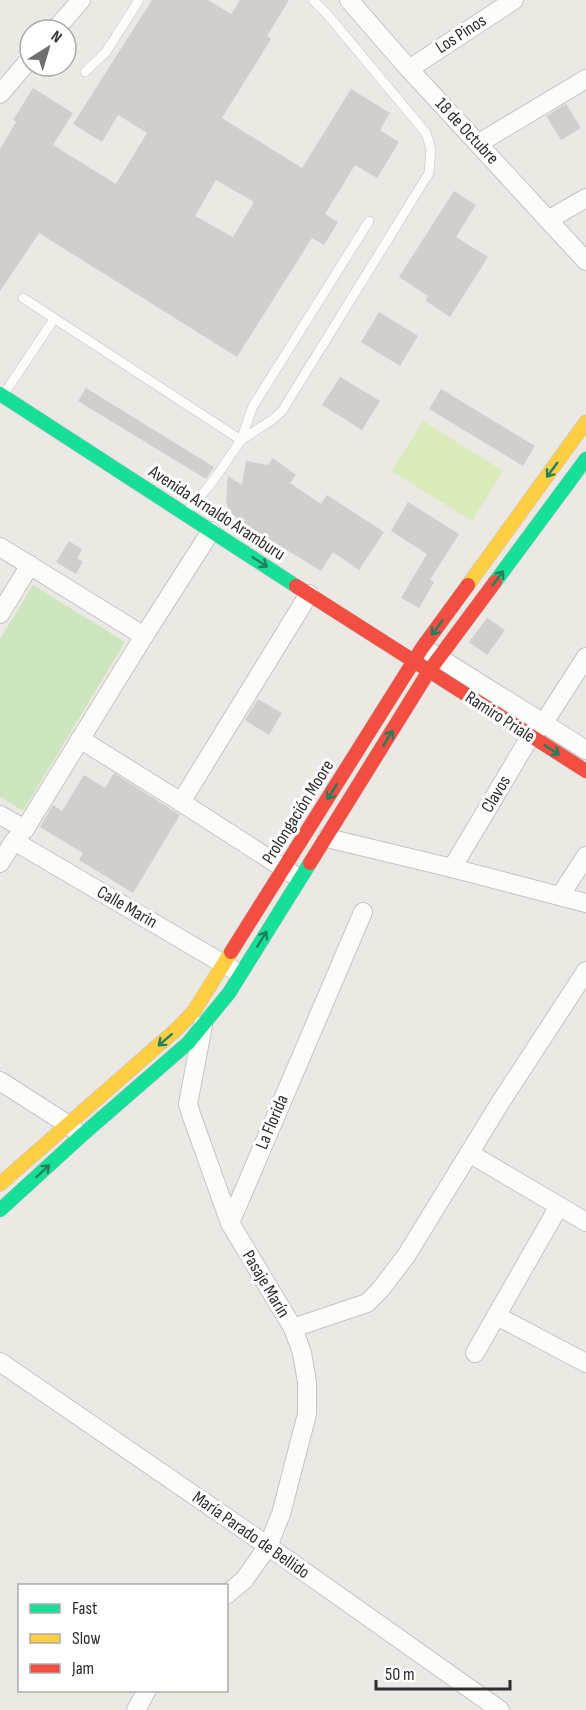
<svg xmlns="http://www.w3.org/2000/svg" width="586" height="1710" font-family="'Sofia Sans Condensed',sans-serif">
<rect width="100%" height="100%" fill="#ece8e4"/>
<path fill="#cee6be" d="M33 585 125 642 23 811 0 797V639Z"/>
<path fill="#d9eabb" d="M423 421 503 471 472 521 392 471Z"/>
<g fill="#d1cecb" fill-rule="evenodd">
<path d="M152 0H208L231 14 240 0H289L267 36 271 39 222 118 302 168 351 89 390 113 380 130 399 142 377 178 355 165 325 214 338 222 324 245 312 238 237 357 39 233 0 291V149L16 122 13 120 33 88 73 113 53 145 116 184 147 133 118 115 102 142 73 124ZM216 180 254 202 233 237 195 216Z"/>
<path d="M566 104 581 128 561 140 546 116Z"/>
<path d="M454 191 476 205 456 237 488 257 450 317 426 301 428 296 399 277Z"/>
<path d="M379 312 418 336 400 366 361 342Z"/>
<path d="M340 377 380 401 362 430 322 405Z"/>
<path d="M86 388 214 467 206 479 78 401Z"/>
<path d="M441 389 535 446 523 466 429 409Z"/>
<path d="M273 458 296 475 290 483 321 504 327 495 384 532 359 570 333 552 321 571 243 523 228 510 226 500 228 476 242 485 246 461 268 465Z"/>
<path d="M408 502 459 534 430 580 434 582 419 608 401 598 427 554 391 531Z"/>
<path d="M69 541 82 549 77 558 83 562 76 574 56 562Z"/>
<path d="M487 618 505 630 487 655 469 642Z"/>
<path d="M258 699 282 713 269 735 245 720Z"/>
<path d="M114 773 180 815 133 893 79 860 83 853 40 827 53 805 62 811 84 775 105 788Z"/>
</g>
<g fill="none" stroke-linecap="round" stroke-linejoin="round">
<g stroke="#c5c4c5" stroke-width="10">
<g id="lane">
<path d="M313 0 327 14 426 133 431 149 429 173 282 411 272 420 241 440 253 406 369 221"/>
<path d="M85 72 106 52 139 0"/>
<path d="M23 298 241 440 213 481 186 513"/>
<path d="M4 394 54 319"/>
</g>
</g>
<g stroke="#c5c4c5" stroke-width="20">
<g id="street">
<path d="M349 0 409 69 586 261"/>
<path d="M55 30 81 0"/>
<path d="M409 69 514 0"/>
<path d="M0 94 30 59"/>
<path d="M479 143 586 79"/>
<path d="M548 220 586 198"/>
<path d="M0 547 144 636"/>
<path d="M0 614 30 565"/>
<path d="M430 652 586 750"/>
<path d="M80 739 181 802 294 875"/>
<path d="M181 802 309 594"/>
<path d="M0 815 25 829"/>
<path d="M327 838 452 868 586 903"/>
<path d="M14 841 232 969"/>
<path d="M0 863 14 841 25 829 144 636 211 531"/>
<path d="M452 868 530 737 543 724 586 657"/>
<path d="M560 896 586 856"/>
<path d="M203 1025 188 1104 191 1114 230 1223 293 1328 302 1353 307 1382V1414L281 1514 268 1546 244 1580 226 1595"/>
<path d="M0 1081 67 1124 76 1131"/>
<path d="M469 1153 586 1222"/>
<path d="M230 1223 363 912"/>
<path d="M497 1316 586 1363"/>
<path d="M293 1328 367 1303 380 1290 406 1256 500 1103 586 971"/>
<path d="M475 1353 559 1206"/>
<path d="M0 1362 268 1546 500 1710"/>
<path d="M136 1710 147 1690"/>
</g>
</g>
<g stroke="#c5c4c5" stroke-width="15">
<g id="fast">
<path d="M0 394 296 586"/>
<path d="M495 582 586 459"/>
<path d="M0 1210 81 1136 188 1043 229 993 310 863"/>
</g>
</g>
<g stroke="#c5c4c5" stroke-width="15">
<g id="slow">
<path d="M468 585 586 422"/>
<path d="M0 1184 178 1028 194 1011 231 952"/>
</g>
</g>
<g stroke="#c5c4c5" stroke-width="15">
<g id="jam">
<path d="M296 586 586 771"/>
<path d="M310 863 429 671 495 582"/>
<path d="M231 952 422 648 468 585"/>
</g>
</g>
<use href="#lane" stroke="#fcfcfb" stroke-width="9"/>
<use href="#street" stroke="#fcfcfb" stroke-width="18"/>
<use href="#fast" stroke="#16e098" stroke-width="14"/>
<use href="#slow" stroke="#ffcf43" stroke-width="14"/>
<use href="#jam" stroke="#f24e42" stroke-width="14"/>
</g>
<defs><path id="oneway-shaft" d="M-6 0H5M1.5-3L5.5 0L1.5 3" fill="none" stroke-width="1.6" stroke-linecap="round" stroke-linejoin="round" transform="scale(1.5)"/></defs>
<g stroke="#237e5e">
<use href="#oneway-shaft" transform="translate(552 470) rotate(126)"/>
<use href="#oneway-shaft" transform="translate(260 562) rotate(33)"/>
<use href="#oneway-shaft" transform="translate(498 578) rotate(-53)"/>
<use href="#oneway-shaft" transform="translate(437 628) rotate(126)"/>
<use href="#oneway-shaft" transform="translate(388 738) rotate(-58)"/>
<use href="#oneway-shaft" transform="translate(552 750) rotate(32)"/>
<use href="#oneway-shaft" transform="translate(332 792) rotate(122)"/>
<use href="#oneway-shaft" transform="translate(262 939) rotate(-58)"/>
<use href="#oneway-shaft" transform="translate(165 1040) rotate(139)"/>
<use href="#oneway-shaft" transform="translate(43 1171) rotate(-42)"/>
</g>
<g text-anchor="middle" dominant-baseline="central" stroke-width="6" stroke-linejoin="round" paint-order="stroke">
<g font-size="18" fill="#2e2e2e" stroke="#fff">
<text transform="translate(461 34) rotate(-33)">Los Pinos</text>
<text transform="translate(467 131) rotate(47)">18 de Octubre</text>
<text transform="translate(217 513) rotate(33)">Avenida Arnaldo Aramburu</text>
<text transform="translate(500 717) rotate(33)">Ramiro Priale</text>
<text transform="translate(496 794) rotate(-59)">Clavos</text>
<text transform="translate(298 812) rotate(-58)">Prolongación Moore</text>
<text transform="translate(127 907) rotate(30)">Calle Marin</text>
<text transform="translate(272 1122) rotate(-67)">La Florida</text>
<text transform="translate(266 1284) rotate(59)">Pasaje Marín</text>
<text transform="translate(251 1535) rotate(35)">María Parado de Bellido</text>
</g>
</g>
<rect x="18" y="1584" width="210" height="108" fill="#ffffff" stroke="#ababab" stroke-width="1.5"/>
<rect x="30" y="1604" width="30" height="9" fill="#16e098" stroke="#ababab" stroke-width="1.5"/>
<text x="72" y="1614" font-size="18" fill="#2e2e2e">Fast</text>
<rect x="30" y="1634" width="30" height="9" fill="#ffcf43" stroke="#ababab" stroke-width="1.5"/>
<text x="72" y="1644" font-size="18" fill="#2e2e2e">Slow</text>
<rect x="30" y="1664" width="30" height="9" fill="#f24e42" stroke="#ababab" stroke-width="1.5"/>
<text x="72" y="1674" font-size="18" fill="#2e2e2e">Jam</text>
<g transform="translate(48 48) rotate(37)"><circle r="28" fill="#ffffff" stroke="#ababab" stroke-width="1.5"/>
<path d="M0-4.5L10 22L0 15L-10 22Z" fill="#706f6e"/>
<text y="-9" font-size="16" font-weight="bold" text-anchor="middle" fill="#2e2e2e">N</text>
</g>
<path d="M376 1680v9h134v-9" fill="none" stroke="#2e2e2e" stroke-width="3"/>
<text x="385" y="1680" font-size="18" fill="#2e2e2e" stroke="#ffffff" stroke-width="4.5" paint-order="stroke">50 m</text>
</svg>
